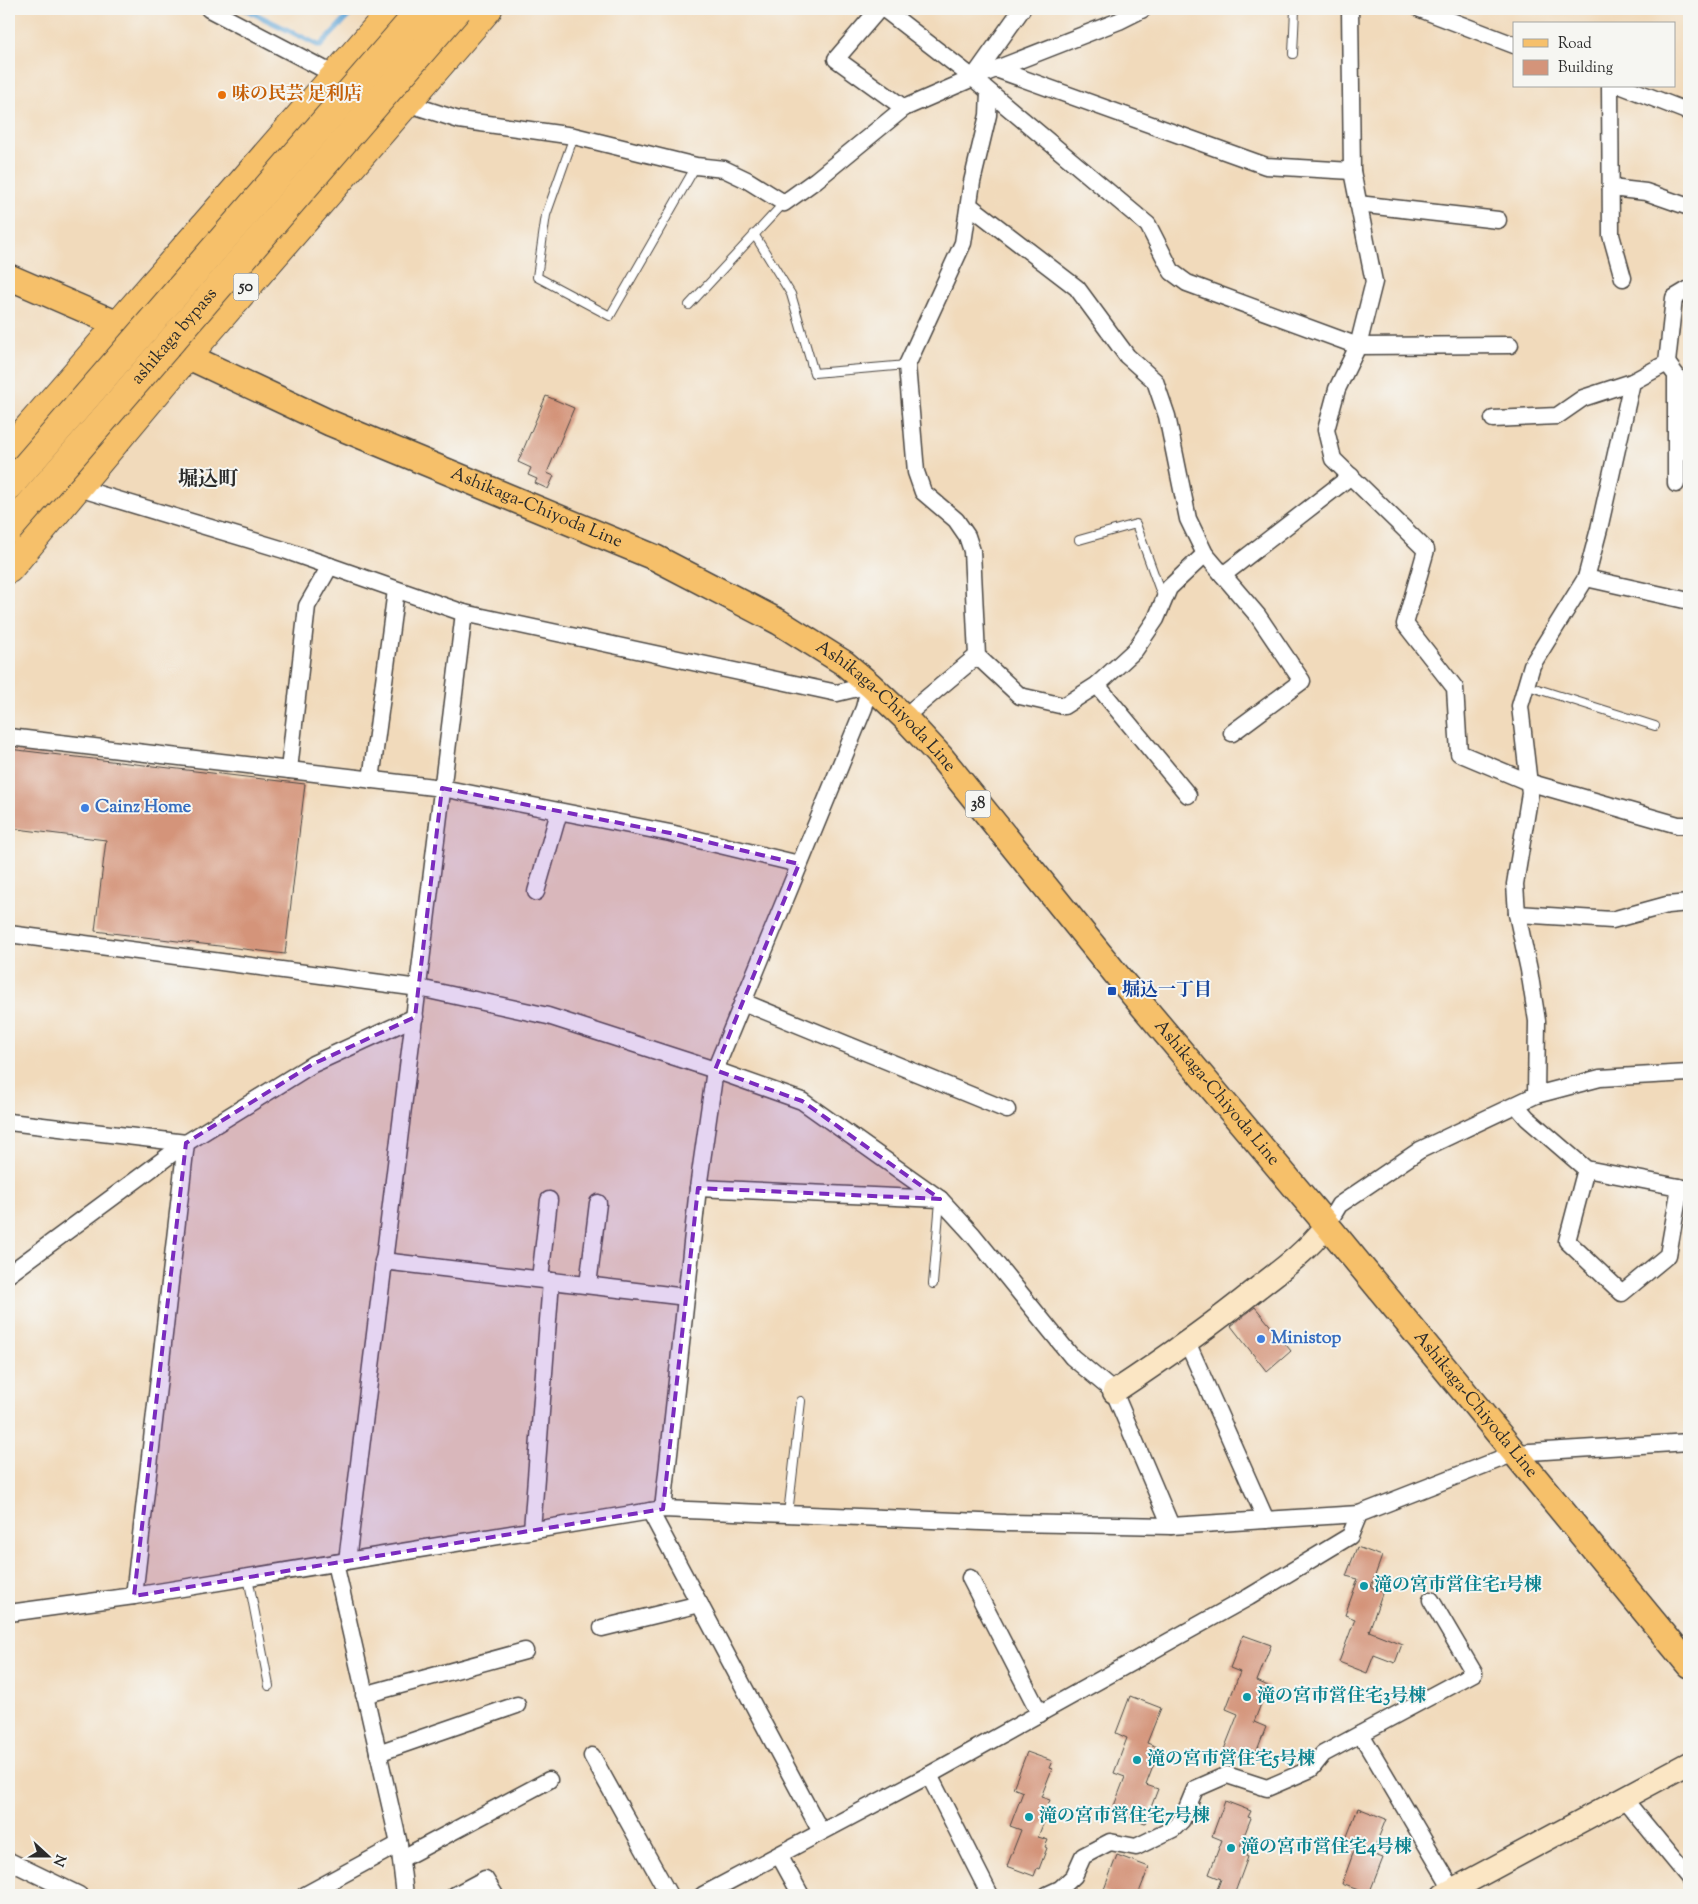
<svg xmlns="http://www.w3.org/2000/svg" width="1698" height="1904" font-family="'Sorts Mill Goudy','Noto Serif JP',serif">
<rect width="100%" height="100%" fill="#f6f6f2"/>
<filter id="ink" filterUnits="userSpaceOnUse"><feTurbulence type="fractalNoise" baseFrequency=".02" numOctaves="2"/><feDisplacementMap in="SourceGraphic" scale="10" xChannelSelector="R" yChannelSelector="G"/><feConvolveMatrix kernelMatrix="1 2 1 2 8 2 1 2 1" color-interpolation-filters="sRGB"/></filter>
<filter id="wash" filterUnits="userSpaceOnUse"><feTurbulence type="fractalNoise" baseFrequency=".0096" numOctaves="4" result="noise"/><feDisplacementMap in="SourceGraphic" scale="20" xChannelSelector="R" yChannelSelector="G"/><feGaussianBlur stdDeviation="1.12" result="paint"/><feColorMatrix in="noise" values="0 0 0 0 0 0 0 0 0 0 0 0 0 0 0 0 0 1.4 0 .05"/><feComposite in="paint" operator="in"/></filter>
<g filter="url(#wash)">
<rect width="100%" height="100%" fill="#f1dabb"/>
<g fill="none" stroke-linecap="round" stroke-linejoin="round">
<path stroke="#62a5d6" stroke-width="5.5" d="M245 9 320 46 355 9"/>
</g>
<g id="blocks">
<g fill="#d4947a">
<path d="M546 396 574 408 547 473 554 476 548 489 535 483 537 479 528 475 531 468 518 462Z"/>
<path d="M9 749 305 784 285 954 95 931 106 840 9 828Z"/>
<path d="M1255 1307 1291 1351 1267 1372 1231 1326Z"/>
<path d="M1357 1547 1382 1556 1371 1587 1383 1591 1369 1631 1402 1644 1395 1663 1374 1655 1367 1673 1339 1662 1355 1619 1345 1615 1358 1579 1346 1576Z"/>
<path d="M1243 1635 1271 1645 1257 1681 1268 1686 1254 1722 1266 1727 1252 1763 1223 1752 1238 1714 1226 1709 1240 1672 1230 1668Z"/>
<path d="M1130 1696 1161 1708 1147 1743 1160 1748 1146 1785 1158 1789 1145 1823 1112 1811 1125 1777 1114 1773 1127 1738 1116 1733Z"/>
<path d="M1027 1752 1052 1761 1049 1768 1052 1769 1041 1797 1050 1800 1047 1808 1049 1809 1038 1837 1048 1840 1045 1847 1047 1848 1039 1869 1037 1868 1034 1876 1007 1866 1021 1830 1010 1826 1023 1792 1013 1788Z"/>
<path d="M1225 1801 1251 1811 1248 1817 1251 1818 1240 1846 1248 1850 1246 1856 1248 1857 1234 1895H1215L1221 1879 1209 1874 1222 1840 1212 1836Z"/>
<path d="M1358 1808 1386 1819 1372 1854 1383 1858 1369 1894 1342 1884 1355 1848 1344 1844Z"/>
<path d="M1117 1855 1149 1867 1138 1895H1110L1103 1892Z"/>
</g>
</g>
</g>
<g filter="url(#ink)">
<use href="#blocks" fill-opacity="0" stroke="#494541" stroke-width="1"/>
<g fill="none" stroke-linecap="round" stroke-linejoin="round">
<g stroke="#494541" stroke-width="10">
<g id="lane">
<path d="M1293 54 1295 9"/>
<path d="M574 136 546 215 537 277 610 316 696 166"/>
<path d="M754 234 791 294 814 373 907 365"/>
<path d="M689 305 784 203"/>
<path d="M1079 540 1136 524 1163 599"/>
<path d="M1525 685 1655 726"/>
<path d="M933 1284 940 1201"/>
<path d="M788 1514 801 1401"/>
<path d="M248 1577 269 1686"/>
</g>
</g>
<g stroke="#494541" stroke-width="19">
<g id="street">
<path d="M209 9 335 75"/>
<path d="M879 9 836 59 904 108"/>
<path d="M884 9 973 78"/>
<path d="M1022 9 973 78 1148 225 1172 272 1187 283 1358 346 1510 345"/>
<path d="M1350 9 1352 171 1374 282 1358 346 1337 389 1326 430 1333 459 1426 550 1405 624 1455 688 1459 753 1528 782 1678 825H1689"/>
<path d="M1420 9 1514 45"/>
<path d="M996 69 1266 166 1352 171"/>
<path d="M1610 86 1611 235 1623 278"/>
<path d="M1622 86 1689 112"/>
<path d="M989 92 988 115 972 182 963 243 907 365 916 472 923 492 956 520 967 536 972 551 977 656 1020 696 1064 706 1097 685 1135 650 1156 619 1169 588 1205 554"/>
<path d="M406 103 459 120 574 136 696 166 724 169 747 180 784 203 816 180 904 108 973 78 1119 21 1143 9"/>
<path d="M1611 188 1646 192 1689 207"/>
<path d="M1358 204 1498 220"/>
<path d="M969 205 1077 288 1127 356 1155 381 1167 416 1188 519 1205 554 1258 616 1302 681 1232 733"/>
<path d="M1667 363 1676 375V484"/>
<path d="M1493 419 1557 416 1583 398 1632 382"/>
<path d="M75 487 284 550 464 613 837 693 870 685 864 708 715 1070 698 1188 663 1509"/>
<path d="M1223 575 1351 476"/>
<path d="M1586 578 1689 601"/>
<path d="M1097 685 1188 795"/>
<path d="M904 717 977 656"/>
<path d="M9 737 442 788 670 833 799 864"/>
<path d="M289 770 307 606 330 566"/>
<path d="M371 780 396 590"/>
<path d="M536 892 559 812"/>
<path d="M1517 914 1612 920 1667 905 1689 903"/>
<path d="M9 934 419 988 548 1016 715 1070 802 1101 940 1199 973 1235 1072 1357 1114 1392 1171 1526"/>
<path d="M743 1002 1007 1110"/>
<path d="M1536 1095 1537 1021 1529 970 1517 914 1515 884 1530 793 1520 706 1532 665 1586 578 1599 529 1632 382 1667 363 1674 298 1689 289"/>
<path d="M1517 1106 1527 1118 1586 1169 1689 1189"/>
<path d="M9 1122 186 1143 134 1596"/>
<path d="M1586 1169 1567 1241 1622 1293 1668 1255 1680 1187"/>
<path d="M698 1188 940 1199"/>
<path d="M1327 1225 1339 1205 1420 1150 1536 1095 1600 1078 1689 1073"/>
<path d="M383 1261 686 1297"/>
<path d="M9 1274 186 1143 313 1064 415 1017"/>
<path d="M540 1279 549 1200"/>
<path d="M588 1285 598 1203"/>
<path d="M1188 1344 1266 1520"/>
<path d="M650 1511 821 1832"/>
<path d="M532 1530 551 1281"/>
<path d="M347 1561 464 613"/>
<path d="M335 1563 399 1844 405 1895"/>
<path d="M970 1578 1040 1714"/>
<path d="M9 1613 134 1596 663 1509 1005 1523 1171 1526 1359 1514 1515 1453 1689 1442"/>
<path d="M602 1628 700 1604"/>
<path d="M364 1695 525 1651"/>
<path d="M1361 1734 1453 1890"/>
<path d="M378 1753 517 1705"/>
<path d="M592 1756 669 1895"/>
<path d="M929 1775 990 1895"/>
<path d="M1624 1799 1689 1878"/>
<path d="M779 1855 801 1895"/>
<path d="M401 1859 549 1780"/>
<path d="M9 1861 79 1895"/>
<path d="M305 1895 399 1844"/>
<path d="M455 1895 485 1879 495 1895"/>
<path d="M703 1895 929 1775 1249 1597 1350 1536 1359 1514"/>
<path d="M1047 1895 1060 1889 1074 1876 1083 1856 1110 1842 1136 1847 1173 1829 1182 1820 1195 1789 1227 1775 1267 1788 1311 1769 1323 1754 1474 1673 1431 1600"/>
</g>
</g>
<g stroke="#494541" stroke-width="25">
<g id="secondary">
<path d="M1114 1392C1164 1359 1212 1325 1259 1287 1284 1268 1308 1250 1327 1225"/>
<path d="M1443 1895 1689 1763"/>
</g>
</g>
<g stroke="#494541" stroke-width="28">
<g id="primary">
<path d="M9 277 136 332"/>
<path id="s1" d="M170 348 330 423 656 558 779 622 844 663 870 685 904 717 941 757 1120 979 1327 1225 1689 1665"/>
</g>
</g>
<g stroke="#494541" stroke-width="30">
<g id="highway">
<path d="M9 450 393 9"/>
<path d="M9 569 187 356 488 9"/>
</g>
</g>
<use href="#lane" stroke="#fff" stroke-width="8"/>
<use href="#street" stroke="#fff" stroke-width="16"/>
<use href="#secondary" stroke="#fbe6c4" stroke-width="22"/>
<use href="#primary" stroke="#f6c06b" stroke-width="25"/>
<use href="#highway" stroke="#f6c06b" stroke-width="28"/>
<g stroke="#494541" stroke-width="30" stroke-linecap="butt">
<g id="highway-bridge">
<path d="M9 486 422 9"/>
<path id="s2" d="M9 529 458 9"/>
</g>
</g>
<use href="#highway-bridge" stroke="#f6c06b" stroke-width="28"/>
</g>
</g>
<path fill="#7b2cbf" fill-opacity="0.2" stroke="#7b2cbf" stroke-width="4" stroke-dasharray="10 6" stroke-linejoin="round" d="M442 788 670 833 799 864 715 1070 802 1101 940 1199 698 1188 663 1509 134 1596 186 1143 313 1064 415 1017Z"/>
<circle fill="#e8710a" stroke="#f6f6f2" stroke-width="2" cx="222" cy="95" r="5"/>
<g fill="#3f7fe0" stroke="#f6f6f2" stroke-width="2">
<circle cx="85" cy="808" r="5"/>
<circle cx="1261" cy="1339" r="5"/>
</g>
<rect fill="#1a4fb4" stroke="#f6f6f2" stroke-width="2" x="1107" y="986" width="10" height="10" rx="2.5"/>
<g fill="#0f9aa8" stroke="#f6f6f2" stroke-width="2">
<circle cx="1364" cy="1586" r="5"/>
<circle cx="1247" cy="1697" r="5"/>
<circle cx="1137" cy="1760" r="5"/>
<circle cx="1029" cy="1817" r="5"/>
<circle cx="1231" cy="1848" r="5"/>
</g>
<g text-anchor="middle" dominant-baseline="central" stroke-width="4" stroke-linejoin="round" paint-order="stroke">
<g fill="#f6f6f2" stroke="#686867" stroke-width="1">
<rect x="233.5" y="273.5" width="25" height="27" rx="4"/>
<rect x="965.5" y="790.5" width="25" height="27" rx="4"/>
</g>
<g font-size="16" font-weight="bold" fill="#2b2b2b">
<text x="246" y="287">50</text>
<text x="978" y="804">38</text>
</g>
<g font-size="18" font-weight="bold" fill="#c56008" stroke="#f6f6f2" text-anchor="start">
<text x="232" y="95">味の民芸 足利店</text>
</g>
<g font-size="18" fill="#2b2b2b" stroke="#f6f6f2">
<text stroke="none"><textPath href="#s2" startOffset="254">ashikaga bypass</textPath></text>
<text stroke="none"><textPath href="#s1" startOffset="400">Ashikaga-Chiyoda Line</textPath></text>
<text stroke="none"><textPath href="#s1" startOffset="805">Ashikaga-Chiyoda Line</textPath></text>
<text stroke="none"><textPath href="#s1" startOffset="1315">Ashikaga-Chiyoda Line</textPath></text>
<text stroke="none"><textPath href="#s1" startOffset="1720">Ashikaga-Chiyoda Line</textPath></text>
</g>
<g font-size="18" font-weight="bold" fill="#366cbe" stroke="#f6f6f2" text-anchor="start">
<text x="95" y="808">Cainz Home</text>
<text x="1271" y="1339">Ministop</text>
</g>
<g font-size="18" font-weight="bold" fill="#164399" stroke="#f6f6f2" text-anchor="start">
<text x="1122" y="991">堀込一丁目</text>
</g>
<g font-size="18" font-weight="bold" fill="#0d838f" stroke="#f6f6f2" text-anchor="start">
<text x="1374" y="1586">滝の宮市営住宅1号棟</text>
<text x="1257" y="1697">滝の宮市営住宅3号棟</text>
<text x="1147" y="1760">滝の宮市営住宅5号棟</text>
<text x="1039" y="1817">滝の宮市営住宅7号棟</text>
<text x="1241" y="1848">滝の宮市営住宅4号棟</text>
</g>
<g font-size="20" font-weight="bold" fill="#2b2b2b" stroke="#f6f6f2">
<text x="208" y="480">堀込町</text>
</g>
</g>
<rect width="1698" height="1904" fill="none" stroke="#f6f6f2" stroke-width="30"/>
<rect x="1513" y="22" width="162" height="65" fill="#f6f6f2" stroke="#a5a5a2"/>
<rect x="1523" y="39" width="25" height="8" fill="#f6c06b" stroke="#a5a5a2"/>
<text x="1558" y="48" font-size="15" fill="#2b2b2b">Road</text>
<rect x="1523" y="60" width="25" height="15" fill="#d4947a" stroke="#a5a5a2"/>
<text x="1558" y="72" font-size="15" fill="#2b2b2b">Building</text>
<g transform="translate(48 1856) rotate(111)" stroke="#f6f6f2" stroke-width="4" paint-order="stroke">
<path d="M0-4L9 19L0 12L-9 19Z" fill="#2b2b2b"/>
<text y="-8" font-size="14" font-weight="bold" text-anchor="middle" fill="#2b2b2b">N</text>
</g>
</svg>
